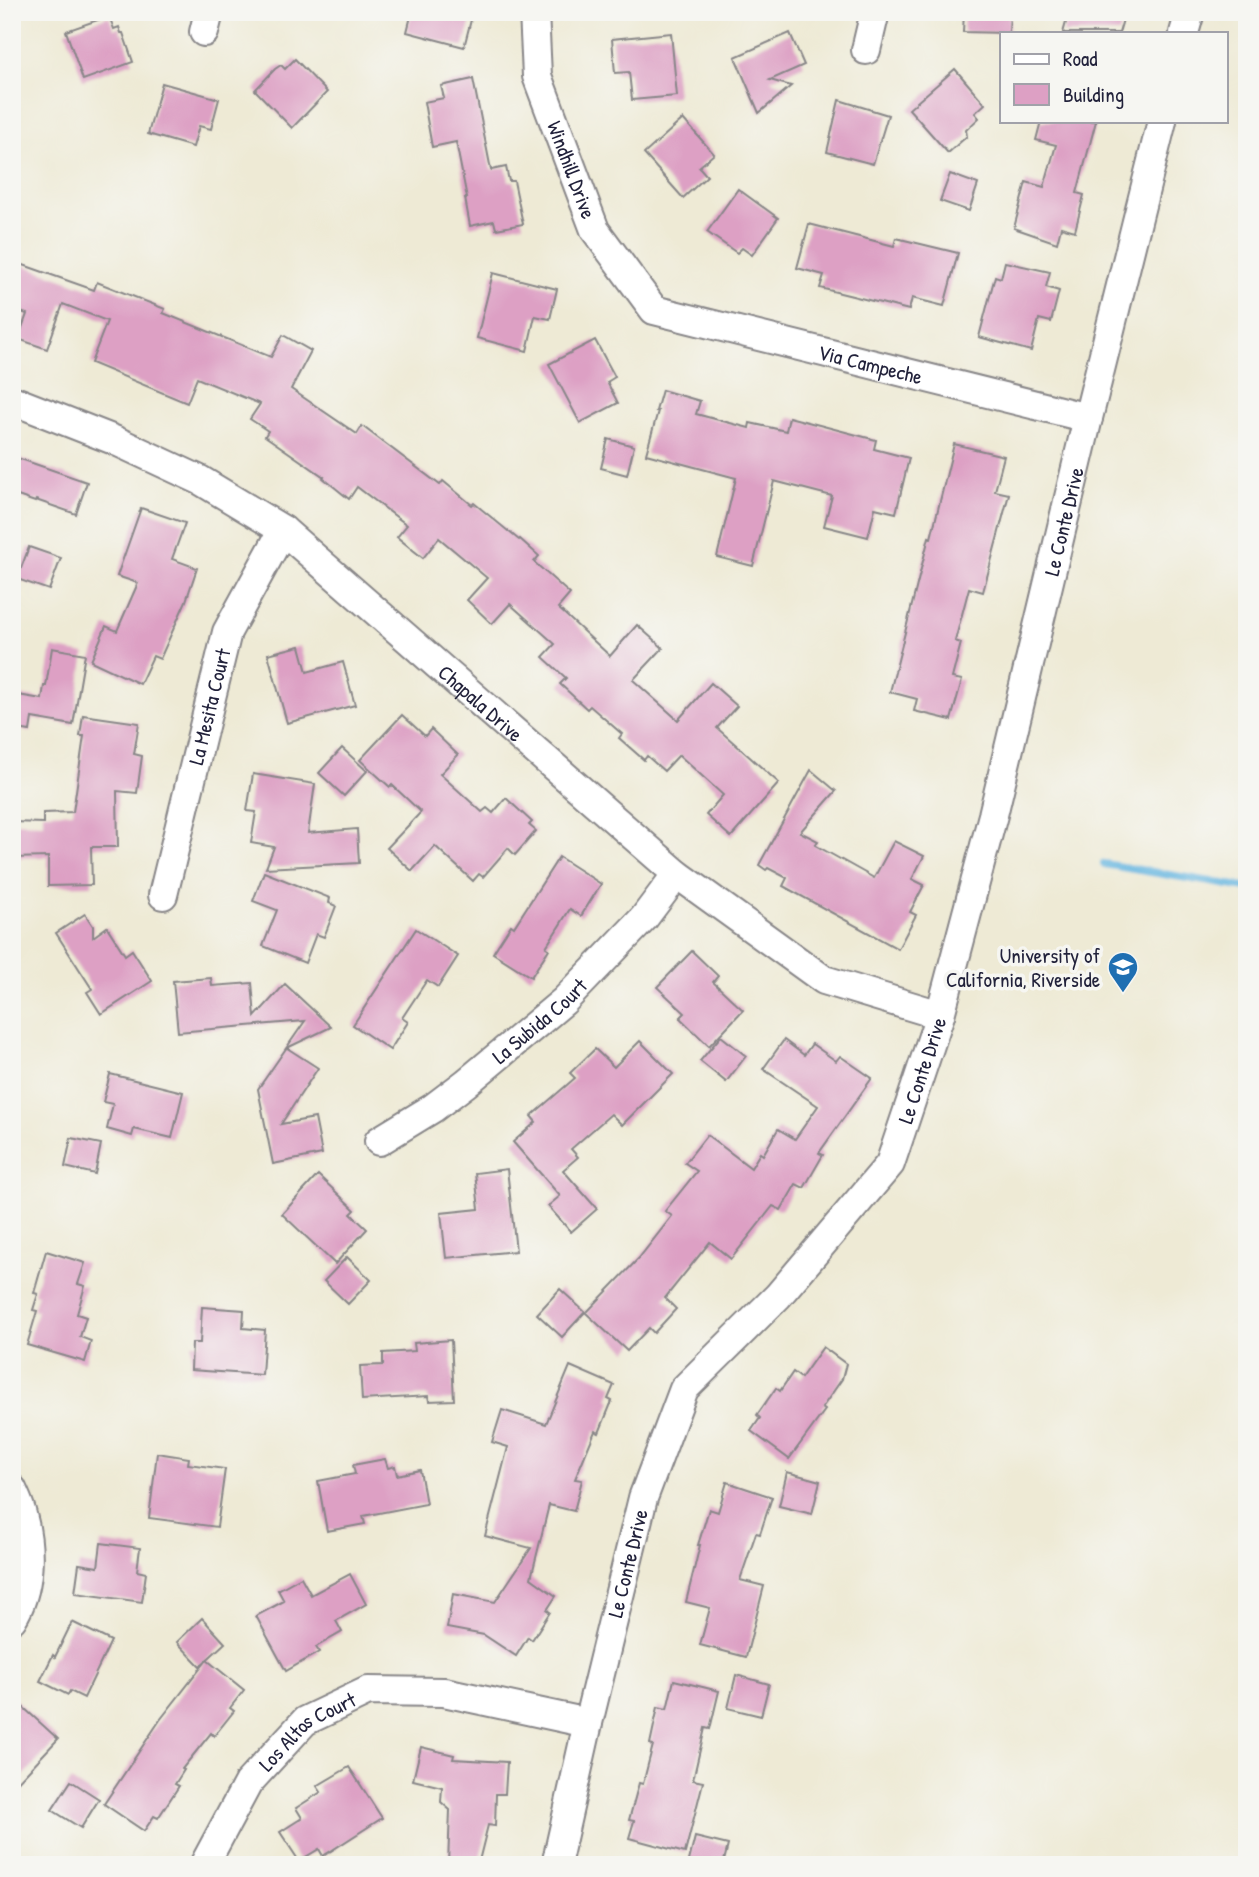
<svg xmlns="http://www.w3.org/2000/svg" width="1259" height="1877" font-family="'Patrick Hand',sans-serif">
<rect width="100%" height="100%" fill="#f6f6f2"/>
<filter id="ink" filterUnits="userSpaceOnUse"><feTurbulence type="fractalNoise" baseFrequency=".0143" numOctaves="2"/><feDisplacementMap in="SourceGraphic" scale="14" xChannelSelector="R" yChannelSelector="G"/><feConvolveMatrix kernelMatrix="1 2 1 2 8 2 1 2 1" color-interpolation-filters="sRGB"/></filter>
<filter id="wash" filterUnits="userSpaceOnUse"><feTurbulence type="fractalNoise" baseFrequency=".00686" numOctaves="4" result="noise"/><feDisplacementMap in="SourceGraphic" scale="28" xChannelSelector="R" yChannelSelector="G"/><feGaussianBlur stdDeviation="1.57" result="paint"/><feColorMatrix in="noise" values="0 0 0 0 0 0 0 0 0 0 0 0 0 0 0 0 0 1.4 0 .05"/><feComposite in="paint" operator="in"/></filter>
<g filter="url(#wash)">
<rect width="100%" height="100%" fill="#eeead5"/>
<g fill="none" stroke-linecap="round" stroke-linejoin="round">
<path stroke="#65b6e0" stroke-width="8" d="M1104 864 1247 888"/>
</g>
<g id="blocks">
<g fill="#dda0c4">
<path d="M412 12H473L464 47 407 32Z"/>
<path d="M964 12H1010L1009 33 963 32Z"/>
<path d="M1069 12H1107L1124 16 1119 33H1063Z"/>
<path d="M109 16 114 29 119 27 121 33H123L133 62 83 80 66 31Z"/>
<path d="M671 33 677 96 632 100 629 72 615 73 612 39Z"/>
<path d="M790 33 804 65 770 80 791 86 759 113 735 57Z"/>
<path d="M295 59 327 92 292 128 255 90 275 69 281 65 285 69Z"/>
<path d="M955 69 985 104 975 113 979 118 966 130 967 136 948 153 909 109Z"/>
<path d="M473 79 491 170 506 167 509 181H514L523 224 496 229 494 221 470 226 465 198H467L456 142 432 147 424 102 444 98 441 86Z"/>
<path d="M162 83 219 99 211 129 199 126 193 147 148 134Z"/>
<path d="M839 100 888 115 873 164 827 152Z"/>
<path d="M683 119 714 154 699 167 707 176 683 198 644 154Z"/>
<path d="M1041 121H1096L1077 193 1084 195 1075 231 1061 227 1057 243 1014 228 1026 182 1044 187 1056 145 1036 140Z"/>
<path d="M950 174 978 184 969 211 940 201Z"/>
<path d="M738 189 778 218 752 255 742 248 737 253 707 232Z"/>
<path d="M809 224 894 246 896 238 958 253 944 306 912 298 909 310 820 288 824 275 797 268Z"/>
<path d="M12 261 94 290 97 282 165 309 163 313 271 357 283 335 311 351 291 389 357 434 362 426 440 485 443 481 472 505 474 503 519 540 520 539 539 556 534 562 570 594 558 608 610 656 637 625 663 648 633 680 678 720 711 683 737 706 717 728 779 783 731 837 706 815 723 795 679 755 664 771 647 756 644 760 619 738 622 734 590 706 587 709 560 684 566 678 543 657 555 644 510 604 492 624 467 600 487 578 439 538 423 558 397 537 407 525 357 487 349 499 323 478 324 477 265 436 268 431 250 419 260 404 197 378 187 403 91 363 107 321 63 304 47 349 18 339 27 314 12 309Z"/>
<path d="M1005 262 1050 272 1046 287 1059 291 1051 322 1039 319 1031 351 979 337 995 276 1001 278Z"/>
<path d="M493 273 557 289 550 319 535 316 527 351 477 338Z"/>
<path d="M595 340 615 377 607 382 618 403 580 423 549 364Z"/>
<path d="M662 390 700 401 696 414 749 428 750 423 786 431 789 417 876 440 874 449 909 458 896 513 875 508 868 537 824 526 832 496 774 481 753 566 717 557 736 478 646 454 658 411H656Z"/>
<path d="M608 439 634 446 627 475 601 468Z"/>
<path d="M954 444 1004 456 995 491 1009 494 983 592 969 588 955 641 961 643 952 678 962 680 951 720 914 711 917 699 890 692 929 537 931 538Z"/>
<path d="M12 456 87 482 76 514 36 500 35 502 12 494Z"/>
<path d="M141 508 185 523 172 559 197 568 186 601 160 659 153 656 140 684 91 661 106 626 117 631 138 583 117 576Z"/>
<path d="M29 547 61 558 49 590 17 579Z"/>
<path d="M300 646 307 672 343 662 355 705 287 723 268 654Z"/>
<path d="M52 648 85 654 73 725 32 718 30 731 12 728V694L42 699 44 686H46Z"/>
<path d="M83 715 139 723 134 754 142 756 137 793 117 791 118 847H91L92 885 48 886V857L12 858V822L43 823V813L73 812 84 736H80Z"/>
<path d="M402 715 425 736 431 729 458 755 440 774 482 812 487 808 493 813 506 798 532 822 529 825 536 831 515 855 508 848 483 877 479 874 473 881 435 846 412 871 387 848 421 812 392 785 390 787 360 760Z"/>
<path d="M342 748 367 771 344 796 319 773Z"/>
<path d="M811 770 836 791 800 832 818 841 815 845 874 878 894 841 924 856 912 879 924 885 910 912 916 915 898 949 783 886 787 878 768 868 766 870 759 865Z"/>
<path d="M253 774 315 784 308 833 357 829 359 863 266 868 274 847 251 843 256 812 247 811Z"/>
<path d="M559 857 601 884 581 916 570 909 546 947 549 949 531 977 493 953 511 925 514 927Z"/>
<path d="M264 872 330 898 329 903 336 906 324 937 316 934 305 963 263 946 277 910 253 901Z"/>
<path d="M85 914 93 926V937L107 927 125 955 132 950 152 981 101 1014 87 992 92 989 56 933Z"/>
<path d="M416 929 458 956 438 987 427 980 402 1018 408 1022 390 1050 353 1025Z"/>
<path d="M692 951 718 976 713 982 743 1010 709 1046 680 1018 685 1013 657 987Z"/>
<path d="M211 978 212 986 252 983 255 1017 285 984 331 1027 287 1048 318 1068 281 1124 315 1118 322 1154 273 1164 258 1089 305 1021 178 1032 173 981Z"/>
<path d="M721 1036 746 1056 726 1082 700 1061Z"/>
<path d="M784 1040 804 1055 812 1044 836 1061 840 1056 872 1078 819 1153 823 1155 804 1188 796 1184 781 1210 773 1206 731 1259 710 1242 665 1298 676 1309 654 1333 649 1328 627 1351 586 1313 639 1258 672 1216 665 1211 697 1171 685 1163 707 1135 751 1168 760 1153 763 1155 778 1129 795 1139 818 1106 763 1069Z"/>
<path d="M640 1041 673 1074 622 1125 611 1114 571 1149 578 1157 563 1170 597 1209 571 1232 548 1206 560 1196 513 1142 536 1122 531 1116 575 1078 570 1073 595 1049 614 1067Z"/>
<path d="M110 1074 183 1092 172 1138 134 1129 132 1136 107 1129 113 1104 103 1102Z"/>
<path d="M71 1138 101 1144 95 1174 65 1167Z"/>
<path d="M507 1169 516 1251 446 1258 441 1213 479 1209 475 1173Z"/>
<path d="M318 1175 355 1210 351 1214 367 1229 335 1264 282 1214Z"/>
<path d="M46 1251 85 1263 78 1284 85 1286 77 1314 86 1317 80 1337 91 1341 85 1362 27 1345 37 1311 33 1310 38 1294 34 1293Z"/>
<path d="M347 1257 371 1280 348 1304 324 1281Z"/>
<path d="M560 1289 585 1312 562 1337 537 1314Z"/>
<path d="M202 1307 244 1310 243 1328 265 1330 262 1375 191 1370 192 1343H200Z"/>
<path d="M451 1340 454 1400 429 1401 428 1396 362 1400 360 1366 383 1365V1353L415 1351 414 1343Z"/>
<path d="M823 1347 846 1364 842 1379 822 1408 825 1410 789 1459 751 1431 760 1418 757 1415 776 1388 780 1391 793 1372 801 1378Z"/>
<path d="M570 1366 614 1385 608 1399 612 1401 599 1433 595 1431 575 1479 582 1480 574 1511 549 1505 531 1578 556 1596 547 1610 550 1612 532 1640 528 1637 516 1656 484 1635 447 1628 453 1594 495 1602 531 1548 485 1536 508 1447 492 1442 502 1410 546 1424Z"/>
<path d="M157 1453 189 1458 188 1464 225 1469 217 1527 149 1518Z"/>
<path d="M385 1459 388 1468 395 1466 397 1475 420 1470 426 1504 363 1516 365 1524 327 1531 318 1481 355 1474 353 1465Z"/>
<path d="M787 1472 820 1481 812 1514 779 1506Z"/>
<path d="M727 1482 772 1497 760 1534 756 1533 740 1580 764 1586 746 1657 700 1645 710 1608 686 1602 700 1545H698L709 1509 718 1512Z"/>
<path d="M101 1543 140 1548 137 1571 146 1573 142 1602 75 1593 79 1564 98 1567Z"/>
<path d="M350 1574 366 1604 336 1621 342 1632 316 1647 319 1652 286 1671 256 1616 284 1601 278 1590 301 1577 311 1595Z"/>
<path d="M202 1618 225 1643 200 1666 177 1642Z"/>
<path d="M72 1622 111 1641 84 1698 70 1691 68 1695 40 1681 53 1655 55 1657Z"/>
<path d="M207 1660 244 1690 230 1708 234 1711 214 1736 211 1733 182 1769 184 1770 175 1784 179 1786 158 1818 154 1816 144 1831 104 1804 160 1720Z"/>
<path d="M736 1675 769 1684 761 1716 728 1708Z"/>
<path d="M674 1680 719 1691 710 1729 705 1728 693 1780 703 1782 685 1853 629 1838 634 1821 629 1820 639 1783 643 1784 653 1745 650 1744 658 1707 667 1709Z"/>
<path d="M12 1697 58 1739 12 1788Z"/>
<path d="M421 1747 454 1755 453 1759 507 1762 505 1794H496L495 1826 488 1825 478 1865H448L450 1810 441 1802 442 1787 413 1780Z"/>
<path d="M349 1767 382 1818 323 1856 319 1849 299 1861 280 1832 302 1818 296 1808 321 1792 317 1786Z"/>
<path d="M71 1781 99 1799 81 1828 52 1810Z"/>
<path d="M695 1837 728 1845 723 1865H688Z"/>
</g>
</g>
</g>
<g filter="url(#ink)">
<use href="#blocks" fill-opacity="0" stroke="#888688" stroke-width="2"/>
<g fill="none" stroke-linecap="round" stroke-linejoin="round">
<g stroke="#888688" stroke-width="32">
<g id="minor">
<path id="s1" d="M534 12 537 76 595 230 654 310 1088 418"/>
<path d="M204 32 209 12"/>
<path d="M1184 33 1190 12"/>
<path d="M866 50 875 12"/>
<path id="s2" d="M12 400 114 440 200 480 283 530 677 874 824 980 940 1015"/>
<path id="s3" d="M163 895 227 632 283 530"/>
<path id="s4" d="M379 1141 433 1108 466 1083 564 1001 644 918 677 874"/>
<path d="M12 1489C16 1498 20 1506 22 1515 31 1548 31 1589 12 1619"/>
<path id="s5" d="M204 1865 248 1783 305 1721 368 1691 444 1692 588 1723"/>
<path id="s6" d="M556 1865 588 1723 643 1498 684 1389 778 1296 890 1164 940 1015 993 815 1088 418 1162 121"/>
</g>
</g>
<use href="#minor" stroke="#fff" stroke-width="28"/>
</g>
</g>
<defs>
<g id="university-pin" transform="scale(1.575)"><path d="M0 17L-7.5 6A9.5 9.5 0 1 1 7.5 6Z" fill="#1f6fb2" stroke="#f6f6f2"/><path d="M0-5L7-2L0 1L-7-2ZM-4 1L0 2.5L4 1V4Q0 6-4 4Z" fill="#fff"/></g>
</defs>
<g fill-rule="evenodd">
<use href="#university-pin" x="1123" y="967"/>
</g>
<g text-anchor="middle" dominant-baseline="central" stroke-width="7" stroke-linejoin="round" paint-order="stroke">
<g font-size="21" fill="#22223b" stroke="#f6f6f2">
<text stroke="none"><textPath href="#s1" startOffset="164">Windhill Drive</textPath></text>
<text stroke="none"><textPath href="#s1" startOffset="551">Via Campeche</textPath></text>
<text stroke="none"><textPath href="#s6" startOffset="1465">Le Conte Drive</textPath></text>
<text stroke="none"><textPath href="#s2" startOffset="564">Chapala Drive</textPath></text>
<text stroke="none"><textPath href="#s3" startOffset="194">La Mesita Court</textPath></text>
<text stroke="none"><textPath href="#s4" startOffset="201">La Subida Court</textPath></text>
<text stroke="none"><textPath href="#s6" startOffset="898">Le Conte Drive</textPath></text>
<text stroke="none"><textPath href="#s6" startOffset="310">Le Conte Drive</textPath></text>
<text stroke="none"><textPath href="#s5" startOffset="173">Los Altos Court</textPath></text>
</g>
<g font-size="21" fill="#22223b" stroke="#f6f6f2" text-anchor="end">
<text x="1100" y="955">University of<tspan x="1100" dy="24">California, Riverside</tspan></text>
</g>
</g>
<rect width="1259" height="1877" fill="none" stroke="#f6f6f2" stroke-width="42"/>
<rect x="1000" y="32" width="228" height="91" fill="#f6f6f2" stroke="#a1a1a9" stroke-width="2"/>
<rect x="1014" y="54" width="35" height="10" fill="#ffffff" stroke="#a1a1a9" stroke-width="2"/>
<text x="1063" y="66" font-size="21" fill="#22223b">Road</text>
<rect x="1014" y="84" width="35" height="21" fill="#dda0c4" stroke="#a1a1a9" stroke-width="2"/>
<text x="1063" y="102" font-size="21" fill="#22223b">Building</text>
</svg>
